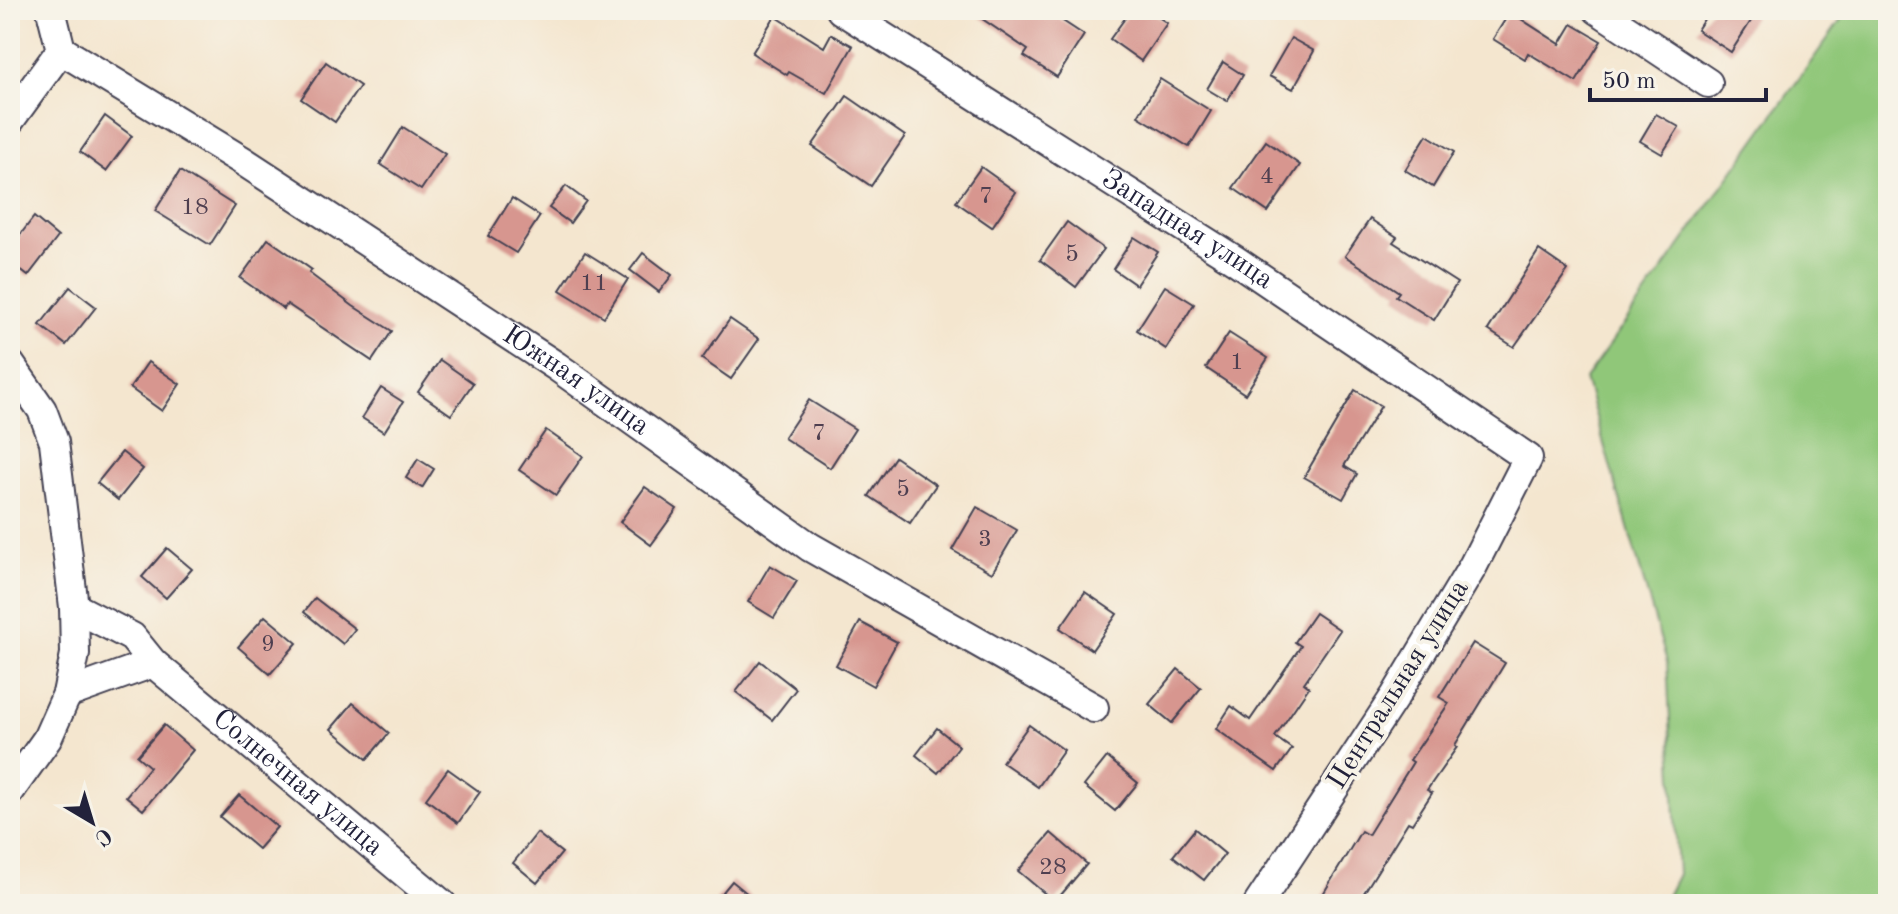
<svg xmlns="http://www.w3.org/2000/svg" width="1898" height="914" font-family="'Old Standard TT',serif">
<rect width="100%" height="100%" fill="#f7f3e8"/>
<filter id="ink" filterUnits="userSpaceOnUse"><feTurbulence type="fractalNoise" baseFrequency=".0125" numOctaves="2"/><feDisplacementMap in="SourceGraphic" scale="16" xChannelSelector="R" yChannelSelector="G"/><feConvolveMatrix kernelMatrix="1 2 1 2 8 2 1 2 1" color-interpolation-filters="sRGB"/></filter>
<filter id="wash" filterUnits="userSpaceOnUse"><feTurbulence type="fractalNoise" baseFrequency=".006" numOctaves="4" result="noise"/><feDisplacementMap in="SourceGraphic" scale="32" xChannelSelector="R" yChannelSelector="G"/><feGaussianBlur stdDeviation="1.8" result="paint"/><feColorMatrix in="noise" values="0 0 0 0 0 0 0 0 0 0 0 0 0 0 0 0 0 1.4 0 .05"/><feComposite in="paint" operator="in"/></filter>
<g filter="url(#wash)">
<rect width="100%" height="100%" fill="#f4e6cf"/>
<path fill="#90c779" stroke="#59745a" stroke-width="2" d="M1848 10H1888V904H1663L1678 874 1667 662 1585 379Z"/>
<g id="blocks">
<g fill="#d7968f">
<path d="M969 10H1046L1084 35 1057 77 1024 56 1028 50Z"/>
<path d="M1131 10H1148L1167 23 1141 61 1110 39Z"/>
<path d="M1710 10H1758L1731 52 1697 30Z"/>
<path d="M1510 12 1560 44 1572 24 1601 41 1576 82 1528 53 1525 59 1493 39Z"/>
<path d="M775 16 824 47 831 34 853 46 826 93 789 72 787 75 752 53Z"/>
<path d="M1291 38 1314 51 1293 89 1269 76Z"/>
<path d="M326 62 360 86 335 122 301 99Z"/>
<path d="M1223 62 1243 75 1227 101 1207 89Z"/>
<path d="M1160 79 1211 111 1189 147 1138 116Z"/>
<path d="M847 96 905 136 871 186 812 146Z"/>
<path d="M1656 114 1679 127 1662 154 1640 141Z"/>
<path d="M105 116 132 136 106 171 80 152Z"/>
<path d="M403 127 445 154 421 190 380 164Z"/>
<path d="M1427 135 1454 152 1433 187 1405 170Z"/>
<path d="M1266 141 1300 165 1268 212 1233 188Z"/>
<path d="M981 167 1016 192 992 227 956 202Z"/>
<path d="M180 171 235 206 210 245 155 211Z"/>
<path d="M566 186 586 201 570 223 549 208Z"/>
<path d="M512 198 540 216 516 253 488 236Z"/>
<path d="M34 217 58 237 28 276 10 262V248Z"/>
<path d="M1370 219 1397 237 1393 242 1457 283 1434 320 1396 296 1399 292 1345 256Z"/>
<path d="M1067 222 1104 249 1076 287 1040 260Z"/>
<path d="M1134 237 1158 252 1136 285 1113 269Z"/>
<path d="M268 239 312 270 309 273 353 306 392 331 372 361 287 304 284 309 240 278Z"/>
<path d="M1539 250 1568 270 1514 347 1488 330Z"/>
<path d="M585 252 628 279 604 317 560 290Z"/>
<path d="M643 253 672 275 659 292 630 270Z"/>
<path d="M1165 286 1194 304 1166 349 1137 330Z"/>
<path d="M70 287 96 307 66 345 40 325Z"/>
<path d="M730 319 759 339 731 379 702 359Z"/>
<path d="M1229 333 1268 358 1245 394 1206 368Z"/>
<path d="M440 360 473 383 451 415 418 392Z"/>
<path d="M148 362 180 384 162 411 130 388Z"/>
<path d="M381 388 403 402 384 432 362 418Z"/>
<path d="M1355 390 1381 406 1344 466 1357 474 1343 499 1304 477Z"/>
<path d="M809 400 855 429 830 468 784 438Z"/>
<path d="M546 430 583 456 556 495 519 470Z"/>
<path d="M122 452 143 469 118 500 97 483Z"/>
<path d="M895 457 936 485 910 523 869 496Z"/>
<path d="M418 459 434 469 422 488 406 478Z"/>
<path d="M645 487 677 509 651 545 620 522Z"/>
<path d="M977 507 1017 530 992 573 952 550Z"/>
<path d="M167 548 192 569 166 598 142 577Z"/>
<path d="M770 565 797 581 774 618 748 602Z"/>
<path d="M1085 592 1117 614 1092 650 1060 628Z"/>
<path d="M315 598 355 629 343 644 304 612Z"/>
<path d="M1315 613 1340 630 1304 683 1309 687 1275 737 1292 749 1276 771 1216 729 1231 706 1250 720 1301 646 1295 642Z"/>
<path d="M265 616 297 643 270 674 238 647Z"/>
<path d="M860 622 897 642 873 686 836 665Z"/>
<path d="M1473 643 1505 663 1455 745 1457 747 1427 790 1432 793 1412 824 1408 822 1357 904H1317L1361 831 1368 835 1413 762 1410 760 1449 703 1439 697Z"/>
<path d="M760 661 796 689 772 720 736 692Z"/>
<path d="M1178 669 1201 688 1172 723 1149 704Z"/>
<path d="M353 703 389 733 367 759 331 729Z"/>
<path d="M164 725 193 750 143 810 126 796 150 767 137 756Z"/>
<path d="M1029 725 1064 750 1038 787 1002 762Z"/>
<path d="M937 728 959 746 938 773 916 755Z"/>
<path d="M1107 757 1138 783 1115 811 1084 786Z"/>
<path d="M448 769 480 792 458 823 426 799Z"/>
<path d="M239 795 277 827 258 849 220 817Z"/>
<path d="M1195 829 1225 854 1204 880 1173 856Z"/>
<path d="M537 833 562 853 537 883 513 863Z"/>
<path d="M1051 833 1087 864 1055 902 1018 871Z"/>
<path d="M732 881 760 904H713Z"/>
</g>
</g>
</g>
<g filter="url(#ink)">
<use href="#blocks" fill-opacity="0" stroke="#423f51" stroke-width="2"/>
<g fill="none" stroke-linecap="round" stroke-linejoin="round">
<g stroke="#423f51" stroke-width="32">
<g id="minor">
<path id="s1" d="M841 10 1235 260 1528 458 1473 566 1395 696 1258 904"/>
<path d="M1598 10 1708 83"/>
<path id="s2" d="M61 50 243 161 556 366 810 547 1094 708"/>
<path d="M10 120 61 50 51 10"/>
<path d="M10 364 42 410 54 442 74 607 75 654 67 694 47 739 10 791"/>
<path id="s3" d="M153 663 442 904"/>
<path d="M67 694 153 663 132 637 74 607"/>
</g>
</g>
<use href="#minor" stroke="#fff" stroke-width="28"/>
</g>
</g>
<g text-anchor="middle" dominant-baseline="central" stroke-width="8" stroke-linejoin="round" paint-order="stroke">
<g font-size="24" fill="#4f3f50">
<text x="1267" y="177">4</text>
<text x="986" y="197">7</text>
<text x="195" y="208">18</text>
<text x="1072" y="255">5</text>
<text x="594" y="284">11</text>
<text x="1237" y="363">1</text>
<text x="819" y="434">7</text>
<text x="903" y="490">5</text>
<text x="985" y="540">3</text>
<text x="268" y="645">9</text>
<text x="1053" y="868">28</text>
</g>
<g font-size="28" fill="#22223b" stroke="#f7f3e8">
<text stroke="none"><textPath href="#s1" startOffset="410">Западная улица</textPath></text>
<text stroke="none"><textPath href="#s2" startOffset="612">Южная улица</textPath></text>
<text transform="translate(1399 685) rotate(-58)">Центральная улица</text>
<text stroke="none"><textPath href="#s3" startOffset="188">Солнечная улица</textPath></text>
</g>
</g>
<rect width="1898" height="914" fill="none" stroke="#f7f3e8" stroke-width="40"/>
<g transform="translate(92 822) rotate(142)" stroke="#f7f3e8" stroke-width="6" paint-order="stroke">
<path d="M0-6L14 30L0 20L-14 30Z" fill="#22223b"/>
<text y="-12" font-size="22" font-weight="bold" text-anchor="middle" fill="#22223b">С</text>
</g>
<path d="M1590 88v12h176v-12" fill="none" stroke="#22223b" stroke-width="4"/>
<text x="1602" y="88" font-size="24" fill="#22223b" stroke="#f7f3e8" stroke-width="6" paint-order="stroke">50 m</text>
</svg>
